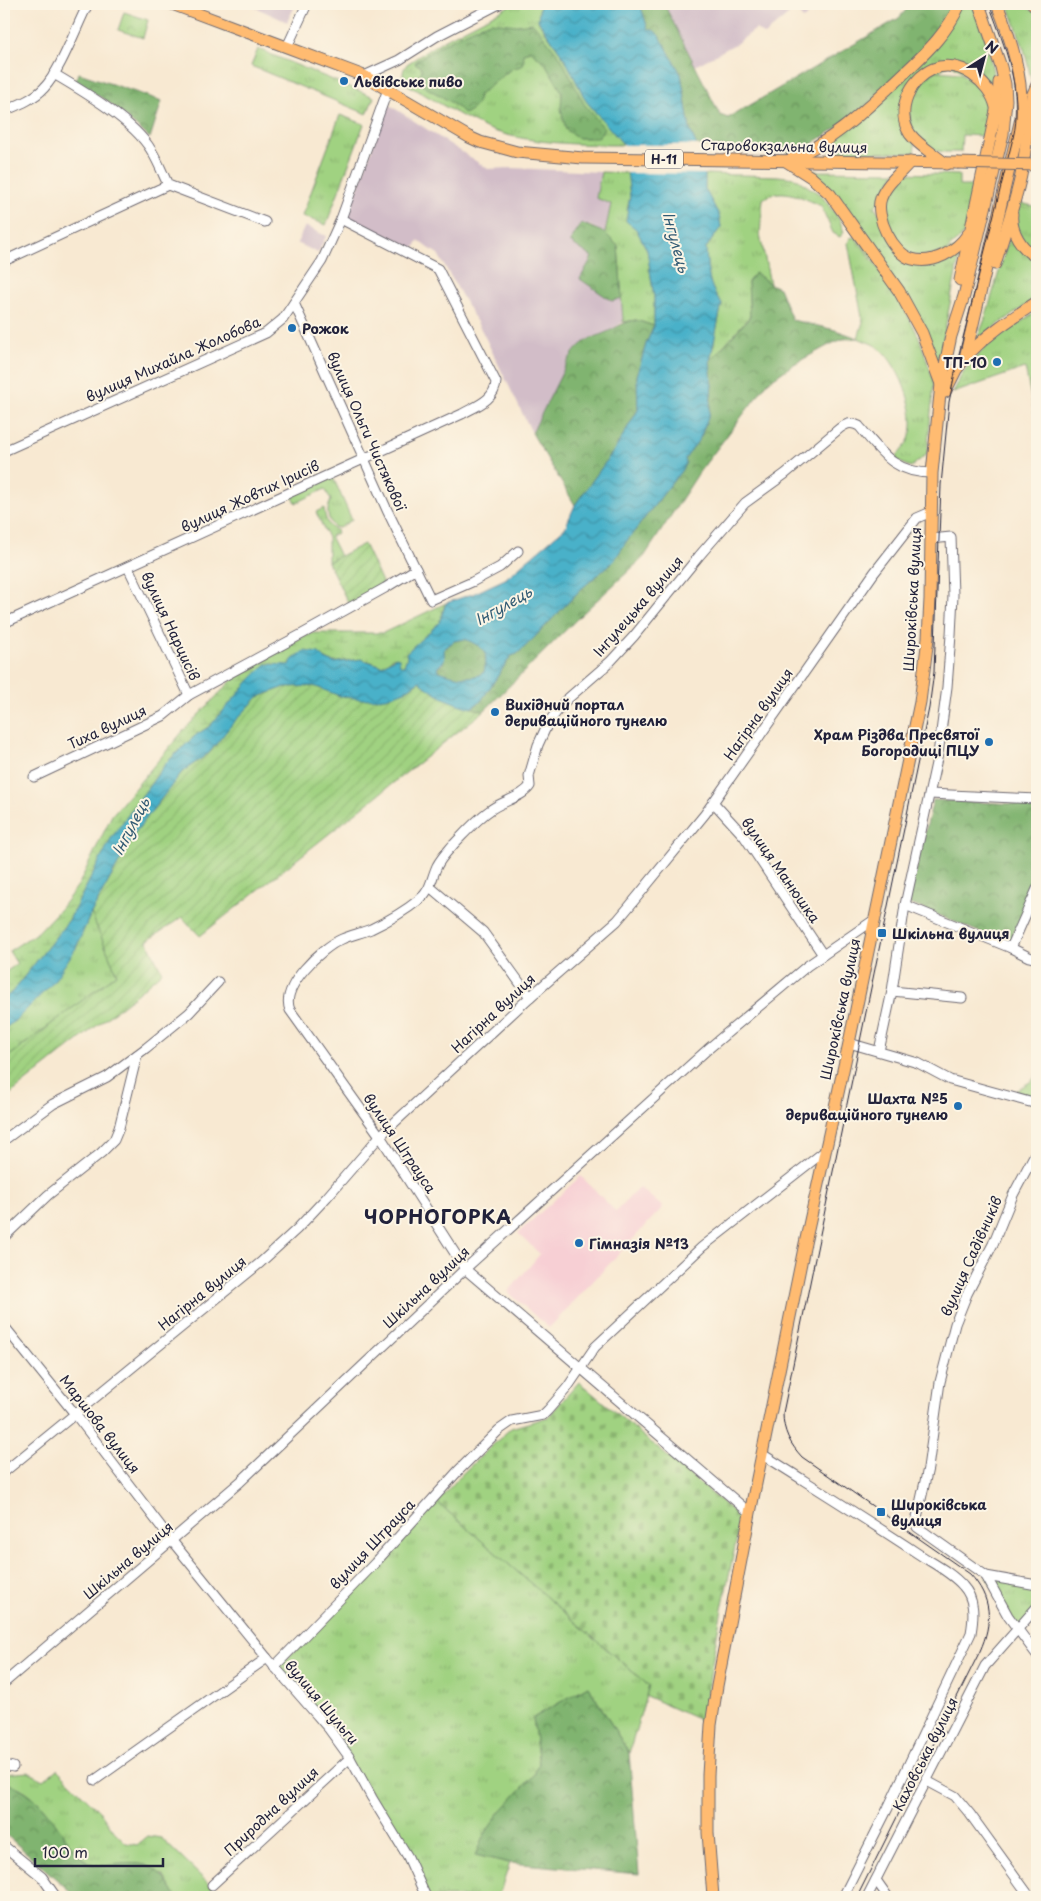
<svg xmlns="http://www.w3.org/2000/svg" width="1041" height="1901" font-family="'Playpen Sans',sans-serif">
<defs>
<pattern id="grass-tufts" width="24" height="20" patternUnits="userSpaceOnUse" patternTransform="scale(1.25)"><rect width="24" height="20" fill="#a0d281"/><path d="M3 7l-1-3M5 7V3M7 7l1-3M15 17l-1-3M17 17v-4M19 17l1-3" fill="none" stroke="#8ab470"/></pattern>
<pattern id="forest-crowns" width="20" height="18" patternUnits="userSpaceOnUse" patternTransform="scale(1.25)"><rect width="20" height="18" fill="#80b46f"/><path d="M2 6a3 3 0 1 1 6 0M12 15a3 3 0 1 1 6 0" fill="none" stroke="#68925c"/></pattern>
<pattern id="wetland-marsh" width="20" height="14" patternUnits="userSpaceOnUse" patternTransform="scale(1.25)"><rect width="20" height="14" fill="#a0d281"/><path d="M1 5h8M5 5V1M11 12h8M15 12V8" fill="none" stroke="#8ab470"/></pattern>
<pattern id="cemetery-stones" width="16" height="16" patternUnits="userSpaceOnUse" patternTransform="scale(1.25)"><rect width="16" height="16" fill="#a0d281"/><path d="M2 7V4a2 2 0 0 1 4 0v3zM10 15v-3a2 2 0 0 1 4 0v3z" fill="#8ab470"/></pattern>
<pattern id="park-crowns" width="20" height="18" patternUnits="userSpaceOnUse" patternTransform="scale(1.25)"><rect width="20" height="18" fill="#a0d281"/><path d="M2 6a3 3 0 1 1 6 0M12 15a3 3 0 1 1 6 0" fill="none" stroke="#8ab470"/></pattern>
<pattern id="garden-furrows" width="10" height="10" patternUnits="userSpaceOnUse" patternTransform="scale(1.25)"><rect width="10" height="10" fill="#a0d281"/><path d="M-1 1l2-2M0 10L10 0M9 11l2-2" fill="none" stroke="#8ab470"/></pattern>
<pattern id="water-waves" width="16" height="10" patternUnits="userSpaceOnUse" patternTransform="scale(1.25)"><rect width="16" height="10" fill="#4ab1c9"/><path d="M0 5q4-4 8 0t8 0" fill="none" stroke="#3d90a4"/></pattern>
</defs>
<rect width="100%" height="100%" fill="#fcf5e5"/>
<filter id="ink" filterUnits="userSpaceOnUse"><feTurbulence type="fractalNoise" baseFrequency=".02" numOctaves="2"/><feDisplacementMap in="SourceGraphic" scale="10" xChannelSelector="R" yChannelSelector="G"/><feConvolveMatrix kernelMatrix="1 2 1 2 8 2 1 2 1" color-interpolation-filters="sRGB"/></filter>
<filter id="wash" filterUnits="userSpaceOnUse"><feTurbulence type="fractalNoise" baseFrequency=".0096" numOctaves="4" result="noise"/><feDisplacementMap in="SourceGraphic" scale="20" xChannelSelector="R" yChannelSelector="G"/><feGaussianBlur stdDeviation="1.12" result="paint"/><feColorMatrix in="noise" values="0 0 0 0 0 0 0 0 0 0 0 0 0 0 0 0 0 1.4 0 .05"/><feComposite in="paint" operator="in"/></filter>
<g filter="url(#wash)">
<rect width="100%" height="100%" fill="#f8e9d2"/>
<path fill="#f7cfd4" d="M581 1176 616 1212 639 1187 663 1207 549 1328 508 1292 540 1254 518 1233Z"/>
<g fill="#d2bdc8">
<path d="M248 4H296L287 22Z"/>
<path d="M664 4H821L803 19 795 9 764 35 756 29 737 43 695 66Z"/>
<path d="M388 104 488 169 512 168 601 172 596 198 611 204 605 233 589 225 592 257 580 279 612 301 622 298 623 322 608 332 590 338 576 349 569 359 532 433 483 333 438 254 418 241 414 249 347 218Z"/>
<path d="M305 226 326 236 318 253 297 243Z"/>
</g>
<g fill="url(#grass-tufts)" stroke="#617a5e">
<path d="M513 4H540L538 21 565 59 586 101 624 145C583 145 524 144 486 128 458 115 432 99 405 83 402 75 402 71 407 64L442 41Z"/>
<path d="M963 4H974C984 32 993 60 995 91L950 64 904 94 915 145 914 153 831 152 826 148 827 144Z"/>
<path d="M1008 4H1023L1037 14V76L1032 82 1024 49Z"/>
<path d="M258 49 374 97 367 114 251 66Z"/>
<path d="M936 71 960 73 983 87 991 107 985 136 962 135 961 152H945L932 150 912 131 908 103 919 84Z"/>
<path d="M340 115 364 124 326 225 302 216Z"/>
<path d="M808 171 896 172 875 207 910 262 961 247 938 365 925 329Z"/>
<path d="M601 172 628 173 630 197 627 210 647 250 654 297V326L636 320 623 322 618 246 605 233 611 204 596 198Z"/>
<path d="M903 173 959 175V186H974L964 234 946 251 920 257 905 252 882 215 884 199Z"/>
<path d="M705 174 778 176 795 178 821 195 839 219 844 232 840 237 833 233 821 206C816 203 811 202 806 199 791 193 777 189 763 199L760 234 770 284 756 273 748 282 750 316 710 361 722 303C708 288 707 268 706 248L721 227 719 215 705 189Z"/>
<path d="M1017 202 1037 207V254L1026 245 1016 228Z"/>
<path d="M1011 231 1037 261V298L977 339 985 319Z"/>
<path d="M855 237 895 291 919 337 934 382 927 454 911 467 903 464 895 458C901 451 908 444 910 436 919 412 897 359 876 346 871 343 864 341 858 338L863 322 848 243 850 238Z"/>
<path d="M1037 311V426L1025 368 953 393 963 372 985 347Z"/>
<path d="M333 477 352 520 339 528 334 527C327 519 326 510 331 500L325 489 296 503 292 496Z"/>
<path d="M324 508C325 517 327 527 336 530L337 533 331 536V538L340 556 328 562V538L316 512Z"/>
<path d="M91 913 117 974 4 1060V1029L17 1019 76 948Z"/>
<path d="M1037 1073V1104L1009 1095 1033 1080Z"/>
<path d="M437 1502 649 1686 629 1753 588 1686 533 1718 539 1764 534 1775 476 1855 510 1863 498 1897H430L375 1799 279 1667Z"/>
<path d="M986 1576 1037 1585V1607L1018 1629Z"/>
<path d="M57 1769 101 1813 114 1831 126 1843 137 1845 148 1836 161 1838 211 1886 223 1890 227 1887 247 1897H176L163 1875C147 1873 100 1869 88 1862 57 1843 48 1790 4 1783V1774L28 1772 44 1780Z"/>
</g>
<g fill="url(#forest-crowns)" stroke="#516b55">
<path d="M640 4H664L720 115 728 118 899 18 911 4H955L935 38 852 118 807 147 790 152 732 150 726 147 696 145 690 130 681 74 648 29Z"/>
<path d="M491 22 516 25 533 23 561 58 584 104 604 128 598 138H579L566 130 561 109 562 92 545 63 531 51 523 53 524 60 521 66 511 69 479 95C478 105 473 110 464 114 453 101 434 93 419 83L418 76 422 71 421 67 415 63 417 60C441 45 464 31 491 22Z"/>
<path d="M79 73 162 101 150 138 107 101 75 82Z"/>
<path d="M581 223 605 233 618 246 622 298 612 301 580 279 592 257 570 242Z"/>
<path d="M755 273 770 284 779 288 792 320 835 330 858 338 843 339 831 344 794 364 768 382 700 471 644 557 583 613 484 711 471 708 481 701 511 656 517 654 529 643 581 589 614 561 626 542 681 471 687 455 700 438 709 415 712 385 710 361 750 317 748 282Z"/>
<path d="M636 320 654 326 646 344 637 376 638 410 615 449 575 505 532 433 569 359C582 340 586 341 607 332 618 327 623 322 636 320Z"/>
<path d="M465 639C484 648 489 650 484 672 473 681 449 677 437 670L438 667 443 664 444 649 454 641Z"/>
<path d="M933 800 1037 805V882L1009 944 908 903Z"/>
<path d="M588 1686 629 1753 639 1874 510 1863 475 1855 484 1835 500 1812 534 1775 539 1764 533 1718Z"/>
<path d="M4 1783C30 1787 49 1813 63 1834 70 1844 78 1856 89 1863 95 1866 104 1866 111 1865 150 1861 157 1864 176 1897H95L72 1893 4 1833Z"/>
</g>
<path fill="url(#wetland-marsh)" stroke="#617a5e" d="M446 603 439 623 406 653 407 657 404 666 399 665 394 657 382 666C375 663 367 660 359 660 340 659 335 669 319 653L290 665H266L250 680 210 726 196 735 166 763 112 837 69 920 13 991 4 999V973L17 964 9 951 38 932 61 908 79 884 112 815 184 730 237 675 309 633H383Z"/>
<path fill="url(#cemetery-stones)" stroke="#617a5e" d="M579 1382 741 1518C727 1586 711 1653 704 1722L646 1696 649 1686 437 1502 462 1474 511 1428 548 1417Z"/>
<path fill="url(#park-crowns)" stroke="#617a5e" d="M124 12 148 20 143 38 118 30Z"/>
<g fill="url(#garden-furrows)" stroke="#617a5e">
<path d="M364 544 385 588 350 607 328 562Z"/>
<path d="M419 681C439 698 459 705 484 711L200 936 182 917 147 941 162 972 133 997 4 1099V1060L117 974 91 913 137 830 182 772 209 753 232 724 258 697 285 687 314 686 340 696 405 691Z"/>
</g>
<path fill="url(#water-waves)" stroke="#366a82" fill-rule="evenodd" d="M540 4H640L648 29 655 31 661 38 681 74 690 130 701 155 705 174V189L719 215 721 227 706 248C707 268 708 288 722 303L710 361 712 385 709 415 700 438 685 459 686 463 681 471 626 542 614 561 581 589 529 643 517 654 511 656 481 701 471 708C451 703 435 695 419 681L405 691 386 698 361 699 340 696 314 686 285 687 258 697 232 724 209 753 182 772 137 830 91 913 76 948 52 984 17 1019 4 1029V999L13 991 69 920 112 837 166 763 196 735 210 726 250 680 266 664 290 665 292 660 304 651 319 653 325 659 334 663 361 659 382 666 396 657 399 658 400 665 404 666 407 657 406 653 439 623 446 603 475 593 505 579 565 528 575 505 615 449 638 410 637 376 646 344 654 326V297L647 250 636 229 626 221 630 196 624 145 586 101 565 59 538 20ZM465 639C484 648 489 650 484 672 473 681 451 676 439 671L437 668C445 659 445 663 444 649L454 641Z"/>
<path fill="#f8e9d2" d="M621 145H699L704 154 707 174 626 173Z"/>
</g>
<g filter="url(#ink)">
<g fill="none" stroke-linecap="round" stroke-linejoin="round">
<g stroke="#6d6870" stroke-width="11">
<g id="minor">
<path d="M287 47 307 4"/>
<path d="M54 74C83 91 134 121 151 150 158 161 163 174 168 185L265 222"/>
<path d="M364 76 399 60 437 36 499 4"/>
<path d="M4 111C18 105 34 99 44 88 61 70 76 27 88 4"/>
<path d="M4 261 168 185"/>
<path d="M294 303 387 510 431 600 472 582 500 567 518 551"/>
<path d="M4 451 266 333 283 319 322 261 341 219 388 89"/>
<path d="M128 567 189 695"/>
<path d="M4 623 462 414C476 406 495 400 496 382L438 269 341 219"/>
<path d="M34 777 163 716 189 695 304 633 385 588 416 569"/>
<path d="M930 794 1037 799"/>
<path d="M713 802 744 836 823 955"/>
<path d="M430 887 483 932 530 997"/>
<path d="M905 905 1011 948 1037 889"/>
<path d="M1011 948 1029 957 1037 959"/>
<path d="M892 991 962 998"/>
<path d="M849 1043 918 1063 950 1080 1037 1104"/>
<path d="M879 1051 892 991 905 905 938 754 947 687 951 635 953 595 951 537 931 539"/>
<path d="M4 1140 53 1104 107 1077 146 1048 189 1013 218 982"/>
<path d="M1037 1150 1013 1195 993 1244 967 1294 955 1324 940 1382 928 1468 916 1522 917 1527 986 1576 1037 1585"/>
<path d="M4 1237 48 1195 101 1153 114 1140 119 1128 137 1055"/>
<path d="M4 1326 75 1414 172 1541 267 1658 329 1729 350 1758 372 1798 408 1857 426 1897"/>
<path d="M762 1454C814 1487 866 1519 917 1553 932 1563 951 1572 963 1586 975 1599 974 1616 971 1633L888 1808 843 1897"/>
<path d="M4 1472 260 1263 297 1229 327 1197 380 1136 530 997 617 921 628 908 705 814 874 573 917 518 931 512"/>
<path d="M750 1513 465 1269 380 1136 290 1010C280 987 321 948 342 939 351 935 361 933 371 929 388 921 405 911 420 899 431 890 431 879 437 866 441 858 447 852 453 845 464 834 476 820 489 811 501 801 522 798 530 786L529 776 538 745 548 723 565 701 610 662 634 636 699 556 745 503 785 474 840 428C848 423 851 422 859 426 882 453 894 473 932 473"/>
<path d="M986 1576 1008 1616 1037 1655"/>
<path d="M274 1667 375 1563 458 1471 499 1430 512 1421 543 1415 548 1410 567 1388 595 1347 702 1247 825 1151"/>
<path d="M4 1683 240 1482 465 1269 708 1049 807 966 874 920"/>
<path d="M4 1765 13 1767"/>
<path d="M95 1780 267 1658"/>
<path d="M927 1781 955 1796 970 1814 1030 1897"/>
<path d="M4 1846 42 1877 56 1897"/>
<path d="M876 1880 888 1897"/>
<path d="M212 1885 350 1758"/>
<path d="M867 1897 985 1666 1037 1607"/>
</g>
</g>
<g stroke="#6d6870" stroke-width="13">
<g id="major">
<path d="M172 4 364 76 469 137 480 142 517 152 583 158 957 163"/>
<path d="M1033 4 1037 7"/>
<path d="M1029 117 1032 96 1037 85"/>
<path d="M791 159C834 141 864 111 897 80 922 56 946 36 960 4"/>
<path d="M786 161 811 177 830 194 899 291 922 333 941 384"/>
<path d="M910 162C900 173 886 184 881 198 874 216 893 254 912 259 933 265 957 251 968 234"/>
<path d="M946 164C934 154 919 146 910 134 895 111 910 79 933 69 959 58 990 82 996 107"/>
<path d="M1012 214C1010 231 1022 250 1037 257"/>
<path d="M995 264C1010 215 1031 162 1026 110"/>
<path d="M960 280 998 101 999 82"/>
<path d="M966 356C990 332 1009 320 1037 302"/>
<path d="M945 392 956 370 965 358 1021 118C1024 79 1011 39 997 4"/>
<path d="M713 1897 708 1833V1775L711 1725 717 1686 750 1513 804 1248 849 1043 920 702 928 638 930 599 932 473 941 384 951 336 964 296 1003 134 1006 100 1005 84 1001 67 979 4"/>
</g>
</g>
<use href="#minor" stroke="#fff" stroke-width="9"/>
<use href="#major" stroke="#ffbb71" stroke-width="11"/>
<path stroke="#22223b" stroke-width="1" d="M857 1897 980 1651C993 1622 992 1598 970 1574L802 1457C790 1444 783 1431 783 1413L929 708 934 672 941 485 949 402 958 358 1012 142C1014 134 1016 125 1016 116 1018 78 1002 39 989 4"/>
<g stroke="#6d6870" stroke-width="13" stroke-linecap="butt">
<path id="major-bridge" d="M957 163 1037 165"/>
</g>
<use href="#major-bridge" stroke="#ffbb71" stroke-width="11"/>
</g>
</g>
<g fill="#1f6fb2" stroke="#fcf5e5" stroke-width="2">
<circle cx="344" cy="81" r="5"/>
<circle cx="292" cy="328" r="5"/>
<circle cx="997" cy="362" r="5"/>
<circle cx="495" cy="712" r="5"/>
<circle cx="989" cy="742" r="5"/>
<rect x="877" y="928" width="10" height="10" rx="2.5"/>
<circle cx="958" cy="1106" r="5"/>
<circle cx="579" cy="1243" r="5"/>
<rect x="876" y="1507" width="10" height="10" rx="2.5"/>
</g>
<g text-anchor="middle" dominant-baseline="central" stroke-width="4" stroke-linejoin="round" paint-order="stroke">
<rect fill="#fcf5e5" stroke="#63616e" stroke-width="1" x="645" y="149.5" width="38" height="19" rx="4"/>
<g font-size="12" font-weight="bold" fill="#22223b">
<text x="664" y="159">Н-11</text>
</g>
<g font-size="14" font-weight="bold" fill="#22223b" stroke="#fcf5e5" text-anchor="start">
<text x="354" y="81">Львівське пиво</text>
<text x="302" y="328">Рожок</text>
<text x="987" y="362" text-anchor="end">ТП-10</text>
<text x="505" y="704">Вихідний портал<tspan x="505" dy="16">дериваційного тунелю</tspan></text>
<text x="979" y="734" text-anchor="end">Храм Різдва Пресвятої<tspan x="979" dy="16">Богородиці ПЦУ</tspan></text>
<text x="892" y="933">Шкільна вулиця</text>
<text x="948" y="1098" text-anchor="end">Шахта №5<tspan x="948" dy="16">дериваційного тунелю</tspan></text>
<text x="589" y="1243">Гімназія №13</text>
<text x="891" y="1504">Широківська<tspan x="891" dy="16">вулиця</tspan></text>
</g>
<g font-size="14" fill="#22223b" stroke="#fcf5e5">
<text transform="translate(784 146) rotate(1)">Старовокзальна вулиця</text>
<text transform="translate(173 359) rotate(-24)">вулиця Михайла Жолобова</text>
<text transform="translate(367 431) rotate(66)">вулиця Ольги Чистякової</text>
<text transform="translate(250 496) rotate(-25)">вулиця Жовтих Ірисів</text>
<text transform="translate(912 599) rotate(-87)">Широківська вулиця</text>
<text transform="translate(638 606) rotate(-49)">Інгулецька вулиця</text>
<text transform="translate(171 626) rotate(65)">вулиця Нарцисів</text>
<text transform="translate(758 714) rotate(-55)">Нагірна вулиця</text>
<text transform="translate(107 727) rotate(-25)">Тиха вулиця</text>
<text transform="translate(781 870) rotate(55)">вулиця Манюшка</text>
<text transform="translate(840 1009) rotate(-78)">Широківська вулиця</text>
<text transform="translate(493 1013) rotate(-43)">Нагірна вулиця</text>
<text transform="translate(400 1143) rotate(56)">вулиця Штрауса</text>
<text transform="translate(971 1256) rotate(-66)">вулиця Садівників</text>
<text transform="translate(426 1287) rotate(-43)">Шкільна вулиця</text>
<text transform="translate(202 1293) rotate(-39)">Нагірна вулиця</text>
<text transform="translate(100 1424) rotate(52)">Маршова вулиця</text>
<text transform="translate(372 1544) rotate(-47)">вулиця Штрауса</text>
<text transform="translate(128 1560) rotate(-40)">Шкільна вулиця</text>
<text transform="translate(322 1702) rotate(50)">вулиця Шульги</text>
<text transform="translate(925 1754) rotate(-63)">Каховська вулиця</text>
<text transform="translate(271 1811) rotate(-43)">Природна вулиця</text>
</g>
<g font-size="15" font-style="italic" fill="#325b74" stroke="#fcf5e5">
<text transform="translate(677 242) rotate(75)">Інгулець</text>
<text transform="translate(503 605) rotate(-29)">Інгулець</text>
<text transform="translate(130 826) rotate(-62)">Інгулець</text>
</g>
<g font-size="19" font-weight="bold" letter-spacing="1" fill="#22223b" stroke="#fcf5e5">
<text x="438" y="1216">ЧОРНОГОРКА</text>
</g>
</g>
<rect width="1041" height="1901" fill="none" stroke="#fcf5e5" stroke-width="20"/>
<g transform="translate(984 58) rotate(36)" stroke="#fcf5e5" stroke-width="4" paint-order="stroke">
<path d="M0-4L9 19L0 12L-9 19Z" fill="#22223b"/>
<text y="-8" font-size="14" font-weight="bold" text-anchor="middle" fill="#22223b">N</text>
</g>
<path d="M35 1858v8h128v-8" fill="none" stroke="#22223b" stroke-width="2.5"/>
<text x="42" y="1858" font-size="15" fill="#22223b" stroke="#fcf5e5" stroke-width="4" paint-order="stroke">100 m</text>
</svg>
